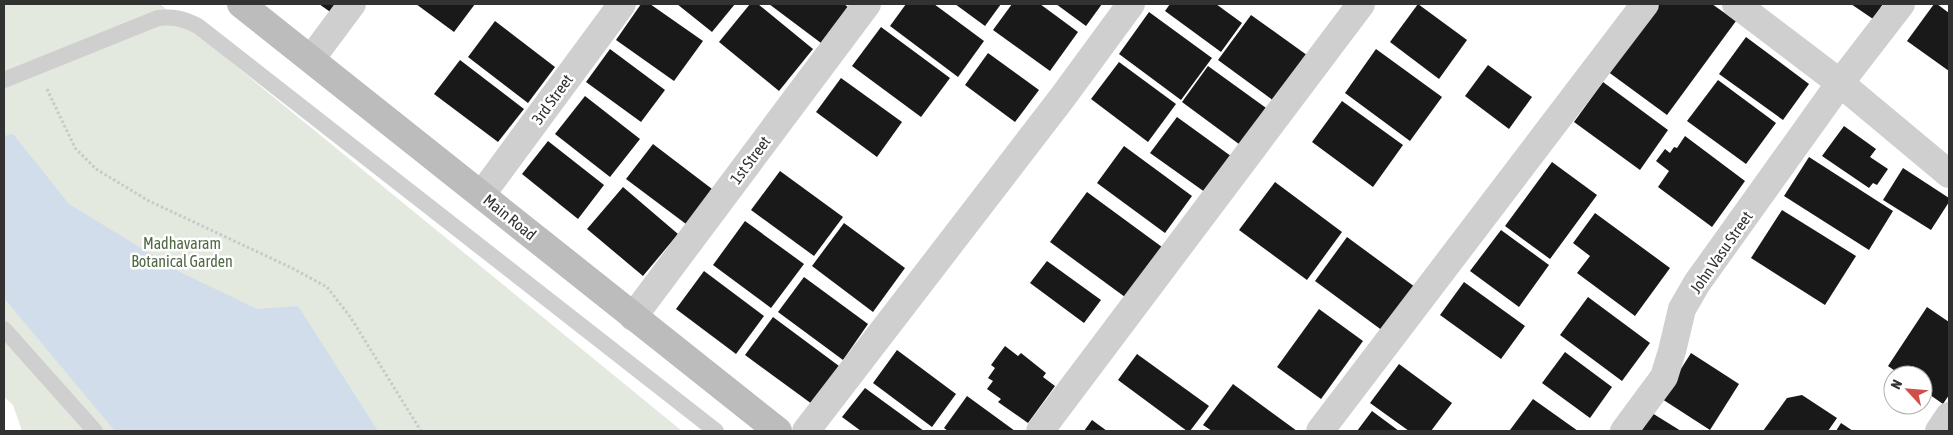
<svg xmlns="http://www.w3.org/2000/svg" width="1953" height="435" font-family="'Asap Condensed',sans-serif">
<rect width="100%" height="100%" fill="#fff"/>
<path fill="#e3e9df" d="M4 4H160L682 431H22L13 405 4 397Z"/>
<path fill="#d1ddea" d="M13 134 69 204 182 273 257 309 298 306 378 431H115L4 298V136Z"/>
<g fill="#191919">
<path d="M319 4H345L336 16Z"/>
<path d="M416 4H475L454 32Z"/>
<path d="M641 4H650L703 41 674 81 616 40Z"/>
<path d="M677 4H735L712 32Z"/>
<path d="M750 4H758L813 49 779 91 719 42Z"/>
<path d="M769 4H844L848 7 821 43Z"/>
<path d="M906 4H934L984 41 958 77 890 26Z"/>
<path d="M955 4H1001L985 26Z"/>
<path d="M1012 4H1040L1078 32 1050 71 993 30Z"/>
<path d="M1056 4H1102L1086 26Z"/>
<path d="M1170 4H1216L1242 23 1221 52 1165 11Z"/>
<path d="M1418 4 1467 40 1439 79 1390 42Z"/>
<path d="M1656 4H1712L1736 21 1667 115 1607 71Z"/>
<path d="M1851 4H1883L1873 19Z"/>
<path d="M1934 4H1937L1949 13V71L1907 41Z"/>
<path d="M1149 12 1212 58 1181 100 1119 54Z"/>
<path d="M1251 15 1311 58 1278 104 1218 60Z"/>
<path d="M495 21 555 67 528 103 468 57Z"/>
<path d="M881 27 950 78 921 117 852 66Z"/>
<path d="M1746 37 1809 84 1783 120 1719 74Z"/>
<path d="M610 49 665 90 641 122 586 82Z"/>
<path d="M1376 49 1442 97 1410 141 1345 93Z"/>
<path d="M988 53 1039 90 1015 122 965 85Z"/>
<path d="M460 60 524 109 498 142 434 94Z"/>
<path d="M1119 62 1176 104 1148 142 1091 99Z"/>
<path d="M1488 65 1532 97 1509 129 1465 96Z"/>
<path d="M1208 66 1273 113 1247 150 1182 102Z"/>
<path d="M841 78 902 122 877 157 816 112Z"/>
<path d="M1718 80 1776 123 1746 164 1687 121Z"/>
<path d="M1603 82 1668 130 1640 170 1574 122Z"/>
<path d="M585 96 640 139 610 177 555 134Z"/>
<path d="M1342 101 1403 145 1373 187 1312 142Z"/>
<path d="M1177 117 1235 159 1209 195 1150 153Z"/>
<path d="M1844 126 1876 149 1870 157 1888 169 1877 185 1873 183 1869 188 1822 156Z"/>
<path d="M1685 136 1745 181 1712 227 1658 187 1669 171 1656 161 1665 149 1670 153 1674 147 1677 148Z"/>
<path d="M548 141 604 185 578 219 522 174Z"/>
<path d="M653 144 716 192 690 227 626 179Z"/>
<path d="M1124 146 1192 196 1165 233 1097 183Z"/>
<path d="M1809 157 1893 211 1869 250 1784 196Z"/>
<path d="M1552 162 1597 195 1550 259 1505 226Z"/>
<path d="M1903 168 1949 198V202L1931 230 1883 200Z"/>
<path d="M780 171 843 217 814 256 751 210Z"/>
<path d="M1275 182 1342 232 1307 280 1239 230Z"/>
<path d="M623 187 678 234 643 276 587 229Z"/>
<path d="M1087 192 1162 247 1125 297 1050 242Z"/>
<path d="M1782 210 1856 256 1825 305 1751 258Z"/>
<path d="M1595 213 1670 268 1635 316 1577 273 1590 256 1573 243Z"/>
<path d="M745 221 804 264 771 308 713 265Z"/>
<path d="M844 223 905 268 873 312 812 266Z"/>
<path d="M1501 230 1549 265 1519 307 1470 271Z"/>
<path d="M1347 237 1415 287 1383 331 1315 281Z"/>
<path d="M1047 261 1101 300 1084 323 1030 283Z"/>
<path d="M704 271 764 316 736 354 676 309Z"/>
<path d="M804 277 868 324 843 360 778 312Z"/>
<path d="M1464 282 1525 326 1501 359 1440 315Z"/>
<path d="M1588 297 1650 343 1622 381 1560 335Z"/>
<path d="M1927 307 1949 322V395L1943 404 1923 390V375H1901L1888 366Z"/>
<path d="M1319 309 1363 341 1321 399 1277 367Z"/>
<path d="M773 317 839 366 812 404 745 355Z"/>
<path d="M1005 346 1018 356 1021 353 1046 373 1043 377 1055 386 1028 423 998 402 1001 399 987 389 993 381 988 378 995 368 991 365Z"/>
<path d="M897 350 956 394 932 427 873 383Z"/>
<path d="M1565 352 1612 387 1590 418 1542 383Z"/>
<path d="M1691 353 1739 384 1710 430 1662 399Z"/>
<path d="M1137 354 1209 406 1190 431H1187L1118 380Z"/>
<path d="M1399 364 1452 403 1431 431H1409L1370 403Z"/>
<path d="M1233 384 1297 431H1212L1203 425Z"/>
<path d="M865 388 924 431H861L842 417Z"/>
<path d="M1802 395 1837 418 1828 431H1763L1787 398Z"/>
<path d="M967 396 1015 431H948L944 428Z"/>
<path d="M1533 399 1578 431 1510 430Z"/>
<path d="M1372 411 1399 431H1357Z"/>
<path d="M1652 413 1681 431H1640Z"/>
<path d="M1092 420 1107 431H1084Z"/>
<path d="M1841 423 1853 431H1836Z"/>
</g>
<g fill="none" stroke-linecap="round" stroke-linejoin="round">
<path stroke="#c9c9c9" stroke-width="3" stroke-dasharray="2.5 2.5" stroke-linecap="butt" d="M47 89 75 148 96 169 149 201 292 268 327 287 351 318 421 431"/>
<g stroke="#cfcfcf" stroke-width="16">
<path d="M4 80 158 18C174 16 184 19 198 26L716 431"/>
<path d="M4 329 95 431"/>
</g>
<g stroke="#cfcfcf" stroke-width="28">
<path d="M1736 4 1840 83 1949 174"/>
<path d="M311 59 352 4"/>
<path d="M482 194 622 4"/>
<path d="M633 317 867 4"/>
<path d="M806 431 1062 98 1131 4"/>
<path d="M1040 431 1361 4"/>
<path d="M1320 431 1645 4"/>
<path d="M1624 431 1664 377 1672 351 1682 309 1697 283 1840 83 1901 4"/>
<path d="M1939 431 1949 416"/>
</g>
<path stroke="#bcbcbc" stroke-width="28" d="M241 4 778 431"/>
</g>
<g text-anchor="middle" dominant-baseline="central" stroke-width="5" stroke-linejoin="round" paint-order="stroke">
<g font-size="16" fill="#323232" stroke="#fff">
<text transform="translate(552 99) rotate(-54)">3rd Street</text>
<text transform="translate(750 160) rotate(-53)">1st Street</text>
<text transform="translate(510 217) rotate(39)">Main Road</text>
<text transform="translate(1721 252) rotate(-55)">John Vasu Street</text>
</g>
<g font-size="16" fill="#516944" stroke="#fff">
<text x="182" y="243">Madhavaram<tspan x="182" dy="18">Botanical Garden</tspan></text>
</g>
</g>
<rect width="1953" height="435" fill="none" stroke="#323232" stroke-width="10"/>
<g transform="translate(1908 390) rotate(296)"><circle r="24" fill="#ffffff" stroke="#adadad"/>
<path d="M0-4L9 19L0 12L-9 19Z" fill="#d14f4b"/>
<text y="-8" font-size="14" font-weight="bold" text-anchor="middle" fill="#323232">N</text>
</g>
</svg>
